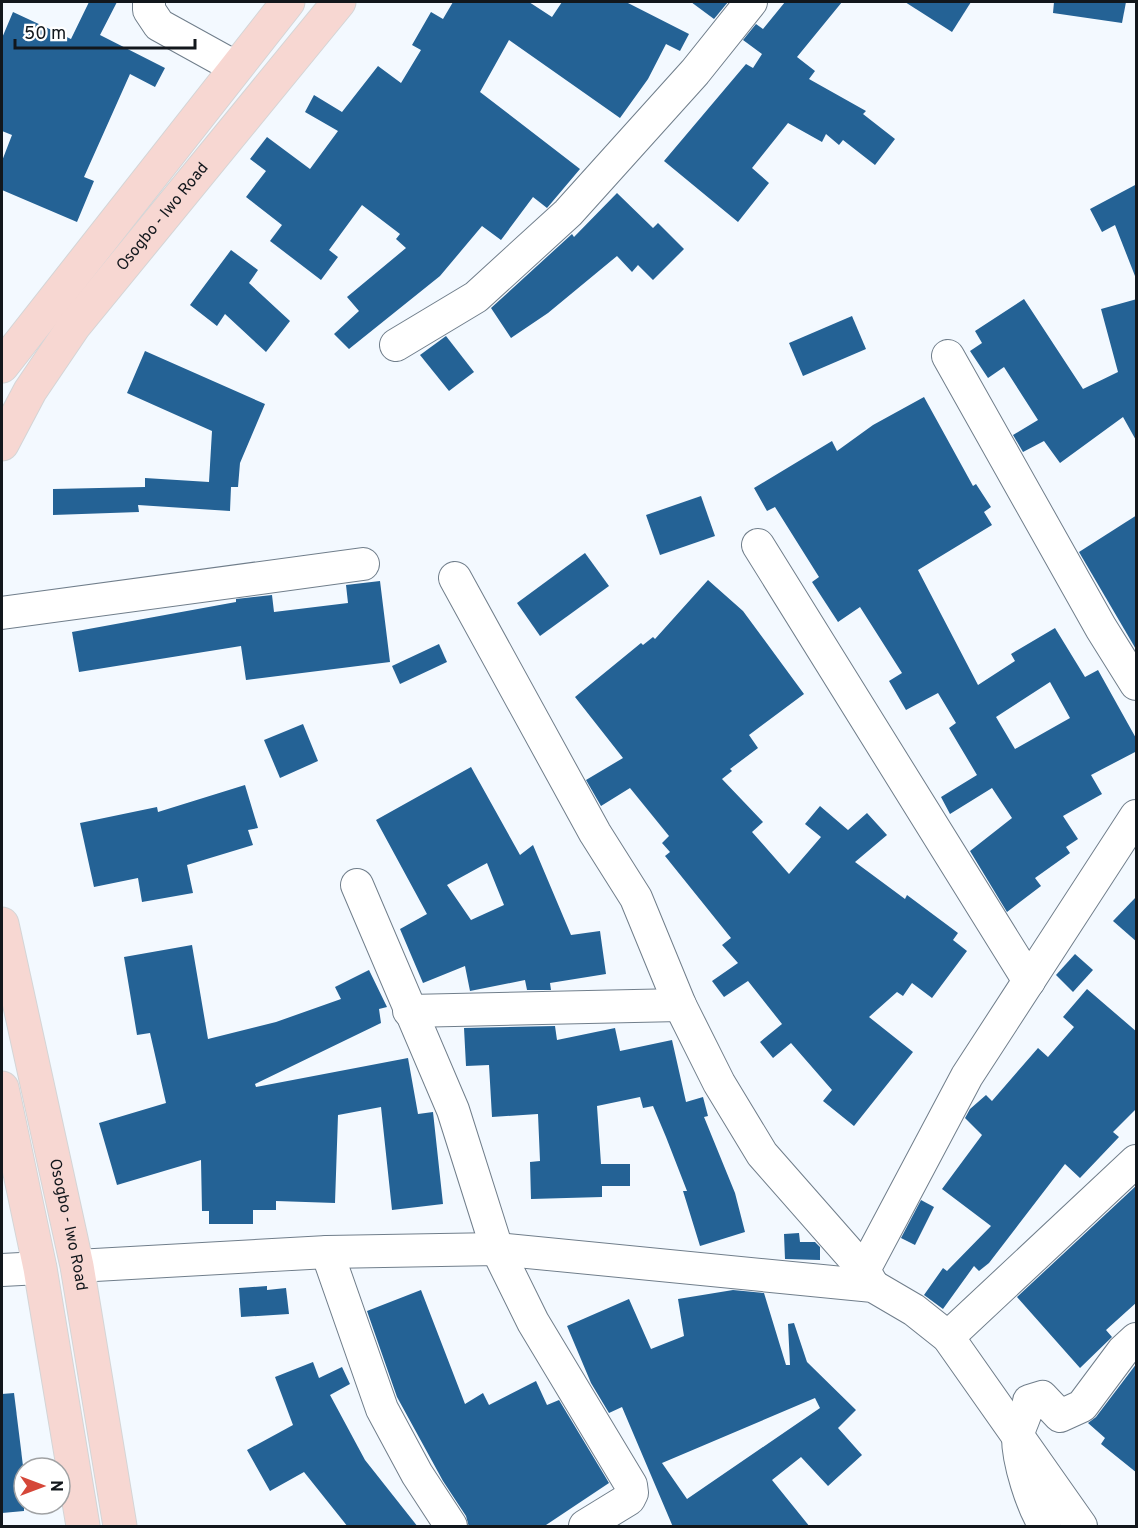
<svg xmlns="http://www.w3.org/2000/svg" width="1138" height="1528" font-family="Overpass,sans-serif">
<rect width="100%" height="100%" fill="#f3f9ff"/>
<g fill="#246295" fill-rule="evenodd">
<path d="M89 2H117L100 35 165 68 155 87 130 74 84 177 94 181 77 222 2 190V161L12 135 2 131V38L13 12 71 39Z"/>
<path d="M453 2H529L552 17 562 2H626L689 34 680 51 666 44 648 79 620 118 509 40 480 92 580 169 547 208 533 197 501 240 482 226 440 276 349 349 334 334 359 311 347 297 406 248 396 239 400 234 362 205 329 250 338 257 321 280 270 241 282 225 246 197 266 171 250 159 267 137 310 169 338 131 305 112 314 95 342 112 378 66 401 83 421 50 412 45 431 12 443 19Z"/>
<path d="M691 2H728L714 19Z"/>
<path d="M785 2H842L797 57 815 71 809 79 866 111 863 114 895 139 875 165 843 140 839 145 826 134 822 142 788 123 752 168 769 183 738 222 664 161 746 64 753 68 762 54 743 40 756 24 763 29Z"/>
<path d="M905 2H971L952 32Z"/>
<path d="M1054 2H1126L1122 23 1053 13Z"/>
<path d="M1137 184V276H1135L1115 225 1102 232 1090 209Z"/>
<path d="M617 193 653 228 658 223 684 249 653 280 638 265 632 272 617 256 548 313 511 338 491 308 572 234 574 237Z"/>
<path d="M231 250 258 270 249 283 290 321 266 352 225 314 217 326 190 305Z"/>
<path d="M1024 299 1083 389 1118 372 1101 309 1137 299V442L1123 417 1060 463 1044 441 1023 452 1013 435 1038 420 1004 367 988 378 970 351 982 343 975 331Z"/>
<path d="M852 316 866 349 803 376 789 343Z"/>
<path d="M446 336 474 372 449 391 420 355Z"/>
<path d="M145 351 265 404 240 463 238 487H231L230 511 138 505 139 512 53 515V489L145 487V478L209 482 212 431 127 393Z"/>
<path d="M924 397 973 486 976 484 991 507 984 512 992 525 918 570 978 685 1015 661 1011 654 1055 628 1085 677 1098 670 1137 740V751L1091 775 1102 794 1063 816 1078 839 1066 847 1070 853 1035 878 1041 886 1007 912 970 851 1012 818 992 788 950 814 941 797 977 775 949 728 956 723 938 693 906 710 889 681 902 673 860 607 838 622 812 582 819 577 775 507 767 511 754 488 832 441 837 451 873 425ZM1050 682 1070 718 1015 749 996 717Z"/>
<path d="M701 496 715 536 660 555 646 515Z"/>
<path d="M1137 515V651L1079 552Z"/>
<path d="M585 553 609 586 540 636 517 603Z"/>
<path d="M708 580 743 611 804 694 749 735 758 748 730 769 732 771 722 779 763 822 752 832 789 874 821 837 805 824 820 806 848 830 867 813 887 835 855 862 905 899 907 895 958 933 953 940 967 951 932 998 912 983 903 996 897 992 869 1017 913 1052 854 1126 823 1101 832 1090 791 1043 773 1058 760 1042 782 1024 748 981 724 997 712 981 738 963 722 945 731 938 665 856 670 852 662 843 669 836 630 788 601 806 586 780 623 758 575 697 641 643 643 645 653 637 655 639Z"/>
<path d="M380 581 390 662 246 680 241 646 79 672 72 632 236 602V599L272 595 274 612 348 603 346 585Z"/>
<path d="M439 644 447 662 400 684 392 666Z"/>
<path d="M303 724 318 761 280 778 264 740Z"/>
<path d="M471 767 520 855 533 845 571 935 600 931 606 974 550 983 551 990H527L525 980 470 991 465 966 423 983 400 929 427 914 376 820ZM487 863 504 905 471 920 447 885Z"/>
<path d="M245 785 258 828 248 830 253 845 187 865 193 893 142 902 138 878 94 887 80 823 157 807 158 812Z"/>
<path d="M1137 896V942L1113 921Z"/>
<path d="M192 945 208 1039 276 1022 341 999 335 987 369 970 387 1007 379 1009 381 1023 255 1084 256 1087 408 1058 418 1114 433 1112 443 1204 392 1210 381 1107 338 1115 335 1203 276 1201V1210H253V1224H209V1211H202L201 1160 117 1185 99 1123 166 1103 150 1033 137 1035 124 957Z"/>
<path d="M1075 954 1093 970 1073 992 1056 975Z"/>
<path d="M1087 989 1137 1032V1108L1113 1132 1119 1137 1080 1178 1065 1164 989 1263 979 1271 974 1266 943 1309 924 1295 943 1268 947 1271 991 1226 942 1189 982 1135 965 1118 970 1109 986 1095 992 1101 1038 1048 1048 1057 1074 1027 1063 1017Z"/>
<path d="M555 1026 557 1040 615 1028 620 1051 672 1040 686 1102 703 1097 708 1116 704 1117 735 1193 745 1232 700 1246 683 1191H687L666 1137 653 1106 643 1108 640 1097 597 1106 601 1164H630V1186H602V1197L531 1199 530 1162 540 1161 538 1114 492 1117 489 1065 466 1066 464 1028Z"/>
<path d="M1137 1185V1302L1106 1330 1112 1337 1080 1368 1017 1297Z"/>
<path d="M921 1200 934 1207 915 1245 901 1238Z"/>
<path d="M799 1233 800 1242H815L820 1247V1260L785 1259 784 1234Z"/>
<path d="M267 1286V1290L286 1288 289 1314 241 1317 239 1288Z"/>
<path d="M421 1290 465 1404 483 1393 489 1405 536 1381 547 1405 559 1400 609 1483 543 1527H469L466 1516 443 1481 397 1397 367 1311Z"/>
<path d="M733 1290 764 1293 786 1365H790L788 1324 794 1323 807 1362 856 1410 838 1428 862 1455 828 1486 801 1457 772 1480 810 1527H673L622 1407 609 1413 591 1383 567 1326 629 1299 651 1349 684 1336 678 1299ZM815 1398 820 1408 687 1499 662 1463Z"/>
<path d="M313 1362 319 1378 342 1367 350 1384 330 1395 365 1460 418 1527H348L304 1472 270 1491 247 1450 293 1425 275 1377Z"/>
<path d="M1137 1363V1473L1101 1444 1105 1438 1088 1423 1096 1417Z"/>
<path d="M14 1393 24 1474V1511L2 1513V1394Z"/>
</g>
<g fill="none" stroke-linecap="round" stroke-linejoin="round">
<g stroke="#707e8b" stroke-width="34">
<g id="minor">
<path d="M149 2V10L159 25 235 67"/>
<path d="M396 345 476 297 568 213 695 72 751 2"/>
<path d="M948 356 1101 628 1136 684"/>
<path d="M758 545 1029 981"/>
<path d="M455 578 595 833 636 898 680 1005 719 1083 762 1154 864 1270"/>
<path d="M2 613 363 564"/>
<path d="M357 885 453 1110 497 1249 533 1322 631 1485 632 1493 629 1499 585 1526"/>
<path d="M409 1011 680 1005"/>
<path d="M327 1252 382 1409 417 1474 451 1526"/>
<path d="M77 1266 327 1252 497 1249 873 1286 914 1310 948 1337 1081 1526"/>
<path d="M2 1270 40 1268"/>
<path d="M873 1286 864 1270 967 1076 1136 816"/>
<path d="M948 1337 1136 1161"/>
<path d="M1045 1526C1032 1506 1018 1462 1018 1437 1018 1428 1028 1412 1029 1401L1042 1397 1060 1416 1082 1406 1123 1351 1136 1339"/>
</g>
</g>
<g stroke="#d4d5d6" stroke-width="35">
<g id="major">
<path d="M2 366 288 2"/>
<path id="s1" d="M2 444 30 391 74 326 339 2"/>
<path id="s2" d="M2 924 77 1266 120 1526"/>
<path d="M2 1088 40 1268 83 1526"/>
</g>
</g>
<use href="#minor" stroke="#fff" stroke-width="32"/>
<use href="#major" stroke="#f7d7d2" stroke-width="33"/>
</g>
<g text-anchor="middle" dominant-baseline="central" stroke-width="6" stroke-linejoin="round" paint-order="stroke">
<g font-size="16" fill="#12171c" stroke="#fff">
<text stroke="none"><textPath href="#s1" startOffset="279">Osogbo - Iwo Road</textPath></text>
<text stroke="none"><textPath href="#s2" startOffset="308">Osogbo - Iwo Road</textPath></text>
</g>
</g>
<rect width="1138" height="1528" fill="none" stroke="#12171c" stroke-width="6"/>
<g transform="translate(42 1486) rotate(90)"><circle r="28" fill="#ffffff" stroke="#a0a2a4" stroke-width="1.5"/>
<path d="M0-4.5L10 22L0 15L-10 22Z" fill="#d54739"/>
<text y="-9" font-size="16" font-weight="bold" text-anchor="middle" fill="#12171c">N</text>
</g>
<path d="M15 39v9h180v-9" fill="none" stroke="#12171c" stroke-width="3"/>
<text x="24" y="39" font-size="18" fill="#12171c" stroke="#ffffff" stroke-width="4.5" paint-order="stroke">50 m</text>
</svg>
